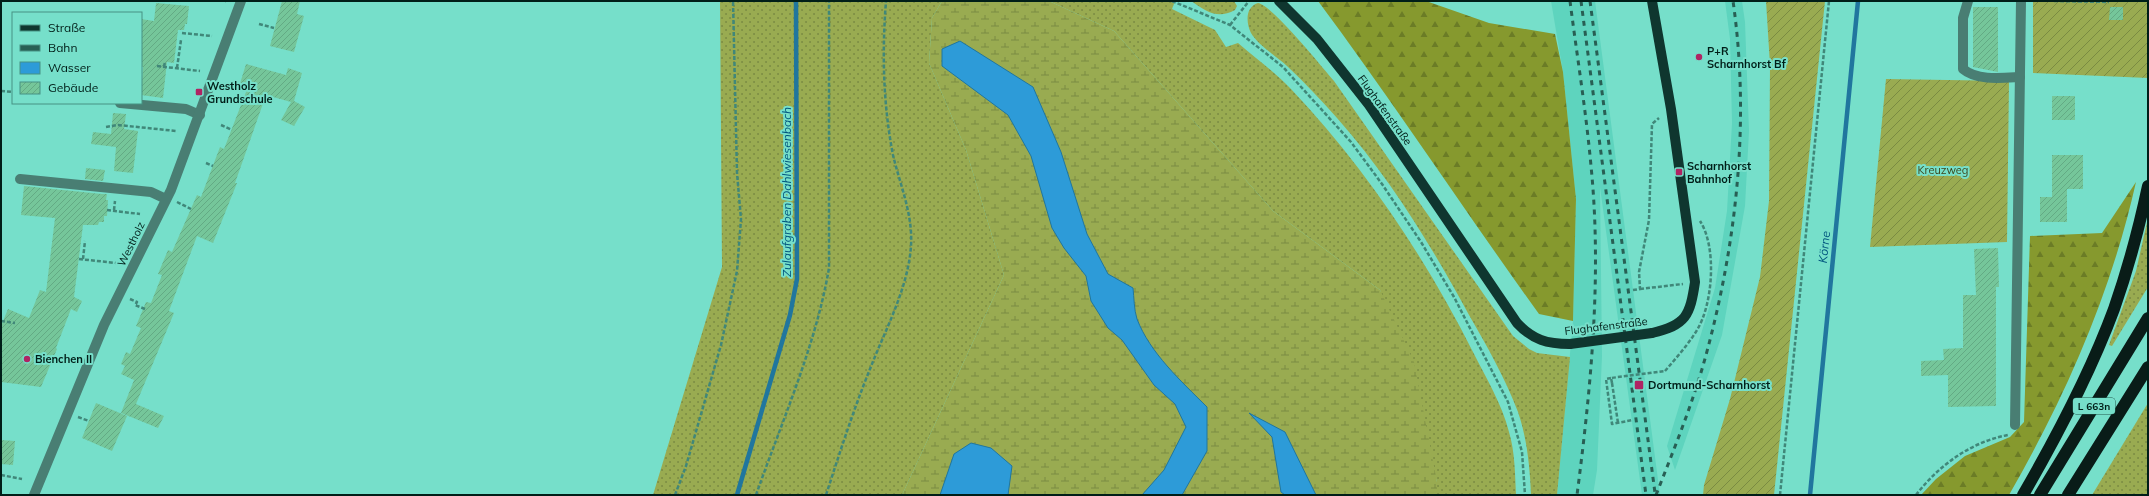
<svg xmlns="http://www.w3.org/2000/svg" width="2149" height="496" font-family="Mulish,sans-serif">
<defs>
<pattern id="grass-dots" width="8" height="8" patternUnits="userSpaceOnUse"><rect width="8" height="8" fill="#99ab51"/><path d="M2 2h.1M6 6h.1" fill="none" stroke="#7a8b42" stroke-width="1.8" stroke-linecap="round"/></pattern>
<pattern id="forest-firs" width="22" height="20" patternUnits="userSpaceOnUse"><rect width="22" height="20" fill="#86992e"/><path d="M5 1l3.5 6h-7zM16 11l3.5 6h-7z" fill="#6b7c26"/></pattern>
<pattern id="wetland-marsh" width="20" height="14" patternUnits="userSpaceOnUse"><rect width="20" height="14" fill="#99ab51"/><path d="M1 5h8M5 5V1M11 12h8M15 12V8" fill="none" stroke="#7a8b42"/></pattern>
<pattern id="garden-furrows" width="10" height="10" patternUnits="userSpaceOnUse"><rect width="10" height="10" fill="#99ab51"/><path d="M-1 1l2-2M0 10L10 0M9 11l2-2" fill="none" stroke="#7a8b42"/></pattern>
<pattern id="building-hatch" width="6" height="6" patternUnits="userSpaceOnUse"><rect width="6" height="6" fill="#75c69a"/><path d="M-1 1l2-2M0 6l6-6M5 7l2-2" fill="none" stroke="#63aa84"/></pattern>
</defs>
<rect width="100%" height="100%" fill="#76dfca"/>
<g fill="#5ed4be">
<path d="M1551 1H1595L1660 495H1642L1600 187 1602 356 1597 470 1593 495H1557L1573 321 1576 199 1563 72Z"/>
<path d="M1725 1H1742L1745 22 1749 131 1745 206 1722 335 1675 470 1667 446 1715 288 1727 211 1732 123 1730 39Z"/>
</g>
<g fill="url(#grass-dots)">
<path d="M720 1H942L932 18 929 63 966 150 1004 275 902 495H653L722 267Z"/>
<path d="M1049 1H1175L1172 9 1215 30 1226 47 1238 43C1255 58 1275 72 1291 89 1364 166 1425 257 1473 352 1486 378 1502 404 1509 432 1515 452 1515 474 1516 495H1437V482L1380 290 1273 211 1114 31Z"/>
<path d="M1191 1H1234L1237 6 1235 10C1217 20 1206 11 1191 1Z"/>
<path d="M1258 3C1272 5 1322 67 1334 81L1513 336 1529 349 1537 353 1570 357 1557 495H1531C1530 468 1527 438 1518 412 1505 378 1487 346 1469 315 1431 245 1390 178 1337 118 1321 100 1304 82 1287 66 1277 57 1257 44 1251 33 1246 23 1245 7 1258 3Z"/>
<path d="M2148 218V287L2112 346 2109 345 2136 271Z"/>
<path d="M2148 403V495H2092Z"/>
</g>
<g fill="url(#forest-firs)">
<path d="M1318 1H1426L1489 23 1555 34 1563 72 1576 199 1573 321 1539 314C1464 210 1394 103 1318 1Z"/>
<path d="M2136 182C2111 293 2066 396 2009 495H1921L1936 479 1965 456 2010 437 2024 422 2030 236 2102 233Z"/>
</g>
<path fill="url(#wetland-marsh)" d="M942 1H1049L1114 31 1273 211 1380 290 1414 362 1437 482V495H902L1004 275 966 150 929 63 932 18Z"/>
<g fill="url(#garden-furrows)">
<path d="M1766 1H1825L1774 495H1703L1704 485 1730 399 1760 277 1769 201 1770 65Z"/>
<path d="M2033 1H2148V78L2033 73Z"/>
<path d="M1886 79 2009 81 2007 242 1870 247Z"/>
</g>
<g fill="#2d9bd8" stroke="#20769e">
<path d="M960 41 1033 87 1061 152 1087 234 1108 274 1133 288C1134 297 1134 310 1137 319 1150 353 1181 381 1207 407V451L1182 495H1142L1164 470 1186 427 1175 404 1154 385 1122 340 1108 328 1091 301 1086 276 1064 248 1052 228 1031 156 1008 115 942 66V49Z"/>
<path d="M1249 413 1285 432 1316 495H1285L1281 492 1272 437Z"/>
<path d="M971 443 991 448 1012 466 1008 495H940L954 454Z"/>
</g>
<g fill="none" stroke-linecap="round" stroke-linejoin="round">
<g stroke="#20769e" stroke-width="4.5">
<path d="M737 495 790 315 797 279 796 1"/>
<path d="M1810 495 1858 1"/>
</g>
</g>
<g fill="url(#building-hatch)">
<path d="M282 1H300L297 14 304 16 294 52 270 46Z"/>
<path d="M156 3 189 6 187 24H185L184 30H178L174 63 167 62 163 98 141 95 143 67H141V19L154 21Z"/>
<path d="M1973 7H1998V72L1973 67Z"/>
<path d="M2110 7H2123V20H2109Z"/>
<path d="M246 64 286 75 288 68 302 73 294 101 305 107 294 126 281 120 291 102 266 95 235 183H237L213 243 197 236 169 311 174 313 136 404 164 416 158 428 121 413 134 380 121 374 125 366 121 364 126 352 130 354 141 328 136 326 146 302 151 303 162 275 158 274 168 250 172 252 197 195 201 197 220 147 224 149 246 92 238 90Z"/>
<rect x="2052" y="96" width="23" height="24"/>
<path d="M113 113 126 114 124 129 138 131 133 173 114 171 116 147 91 144 93 132 111 134Z"/>
<path d="M2052 155H2083V189H2067V222H2040V197H2052Z"/>
<path d="M86 168 105 170 103 181 85 179Z"/>
<path d="M24 186 102 194H107L106 200H108L107 216H104V222H99L98 225H83L74 297 82 301 77 312 71 309 56 348 57 349 41 387 1 382V326L8 309 29 318 40 290 46 292 55 218 21 215Z"/>
<path d="M1998 248 1999 287H1996V406L1948 407V375L1921 376V361L1944 360 1943 349 1963 348V295H1976L1974 249Z"/>
<path d="M96 403 127 416 112 451 82 438Z"/>
<path d="M1 440 15 441 13 465 1 464Z"/>
</g>
<g fill="none" stroke-linecap="round" stroke-linejoin="round">
<g stroke="#408779" stroke-width="2.5" stroke-dasharray="4 2" stroke-linecap="butt">
<path d="M225 1H226"/>
<path d="M1172 1 1230 25 1283 67 1351 142 1382 184 1421 242 1454 297 1508 402 1522 452 1525 495"/>
<path d="M2054 1 2109 2"/>
<path d="M259 24 274 28"/>
<path d="M1230 25 1249 1"/>
<path d="M182 33 212 36"/>
<path d="M157 66 200 71"/>
<path d="M164 67 165 62"/>
<path d="M177 68 181 40"/>
<path d="M1 91 13 92"/>
<path d="M221 125 232 130"/>
<path d="M106 127 118 125 176 131"/>
<path d="M206 163 213 166"/>
<path d="M177 202 191 209"/>
<path d="M107 210 140 214"/>
<path d="M114 210 115 201"/>
<path d="M79 259 116 263"/>
<path d="M83 259 85 241"/>
<path d="M1640 289 1683 284"/>
<path d="M1633 290 1640 289 1639 272 1649 220 1652 124 1659 118"/>
<path d="M130 299 137 302 135 305 145 309"/>
<path d="M1 321 15 323"/>
<path d="M1665 371C1676 358 1688 345 1697 330 1713 304 1717 247 1700 221"/>
<path d="M1611 378 1606 379 1612 424 1633 420"/>
<path d="M1612 383 1618 423"/>
<path d="M78 417 89 421"/>
<path d="M1 475 22 479"/>
<path d="M675 495 686 466 721 345 737 271 741 219 737 173 733 1"/>
<path d="M756 495C782 421 816 345 829 268V1"/>
<path d="M826 495C840 452 853 411 870 369 885 330 908 289 911 246 913 214 900 185 893 155 883 104 882 52 886 1"/>
<path d="M1780 495 1829 1"/>
<path d="M1916 495C1939 465 1971 442 2008 435"/>
</g>
<g stroke="#497e73" stroke-width="10">
<path d="M1968 1 1963 18V69C1977 81 2002 78 2020 77"/>
<path d="M120 103 186 109 200 115"/>
<path d="M20 179 151 192 166 199"/>
<path d="M2015 425 2021 1"/>
<path d="M34 495 104 325 171 190 241 1"/>
</g>
<g stroke="#0f362f" stroke-width="10">
<path d="M1279 1 1317 39 1369 105 1517 323C1533 340 1547 344 1570 344"/>
<path d="M1652 1 1671 109 1695 282C1690 316 1686 325 1652 333"/>
</g>
<g stroke="#091c18" stroke-width="12">
<path d="M2023 495C2057 436 2090 374 2114 309 2128 269 2139 228 2148 186"/>
<path d="M2040 495 2148 318"/>
<path d="M2068 495 2148 367"/>
</g>
<g stroke="#285f54" stroke-width="3" stroke-dasharray="5 5" stroke-linecap="butt">
<path d="M1570 1C1577 56 1586 111 1591 166 1602 275 1591 387 1577 495"/>
<path d="M1581 1 1646 495"/>
<path d="M1590 1 1655 493"/>
<path d="M1656 495C1674 449 1693 403 1706 355 1737 241 1750 119 1733 1"/>
</g>
<path stroke="#408779" stroke-width="2.5" stroke-dasharray="4 2" stroke-linecap="butt" d="M1612 383 1611 378 1665 371"/>
<path stroke="#0f362f" stroke-width="10" d="M1570 344 1652 333"/>
</g>
<g fill="#af2463" stroke="#76dfca" stroke-width="1.5">
<circle cx="1699" cy="57" r="4"/>
<rect x="195" y="88" width="8" height="8" rx="2"/>
<rect x="1675" y="168" width="8" height="8" rx="2"/>
<circle cx="27" cy="359" r="4"/>
<rect x="1634" y="380" width="10" height="10" rx="2"/>
</g>
<g text-anchor="middle" dominant-baseline="central" stroke-width="4" stroke-linejoin="round" paint-order="stroke">
<rect fill="#76dfca" stroke="#23584d" stroke-width="1" x="2073" y="398" width="42" height="16" rx="3"/>
<g font-size="10" font-weight="bold" fill="#001e18">
<text x="2094" y="406">L 663n</text>
</g>
<g font-size="11" font-weight="bold" fill="#001e18" stroke="#76dfca" text-anchor="start">
<text x="1707" y="51">P+R<tspan x="1707" dy="13">Scharnhorst Bf</tspan></text>
<text x="207" y="86">Westholz<tspan x="207" dy="13">Grundschule</tspan></text>
<text x="1687" y="166">Scharnhorst<tspan x="1687" dy="13">Bahnhof</tspan></text>
<text x="35" y="359">Bienchen II</text>
<text x="1648" y="385">Dortmund-Scharnhorst</text>
</g>
<g font-size="11" fill="#001e18" stroke="#76dfca">
<text transform="translate(1385 110) rotate(54)">Flughafenstraße</text>
<text transform="translate(131 244) rotate(-64)">Westholz</text>
<text transform="translate(1606 326) rotate(-7)">Flughafenstraße</text>
</g>
<g font-size="11" fill="#3c451a" stroke="#76dfca">
<text x="1943" y="170">Kreuzweg</text>
</g>
<g font-size="12" font-style="italic" fill="#00557e" stroke="#76dfca">
<text transform="translate(786 192) rotate(-90)">Zulaufgraben Dahlwiesenbach</text>
<text transform="translate(1824 247) rotate(-84)">Körne</text>
</g>
</g>
<rect width="2149" height="496" fill="none" stroke="#001e18" stroke-width="4"/>
<rect x="12" y="12" width="130" height="92" fill="#76dfca" stroke="#479283"/>
<rect x="20" y="25" width="20" height="6" fill="#0f362f" stroke="#479283"/>
<text x="48" y="32" font-size="12" fill="#001e18">Straße</text>
<rect x="20" y="45" width="20" height="6" fill="#285f54" stroke="#479283"/>
<text x="48" y="52" font-size="12" fill="#001e18">Bahn</text>
<rect x="20" y="62" width="20" height="12" fill="#2d9bd8" stroke="#479283"/>
<text x="48" y="72" font-size="12" fill="#001e18">Wasser</text>
<rect x="20" y="82" width="20" height="12" fill="url(#building-hatch)" stroke="#479283"/>
<text x="48" y="92" font-size="12" fill="#001e18">Gebäude</text>
</svg>
